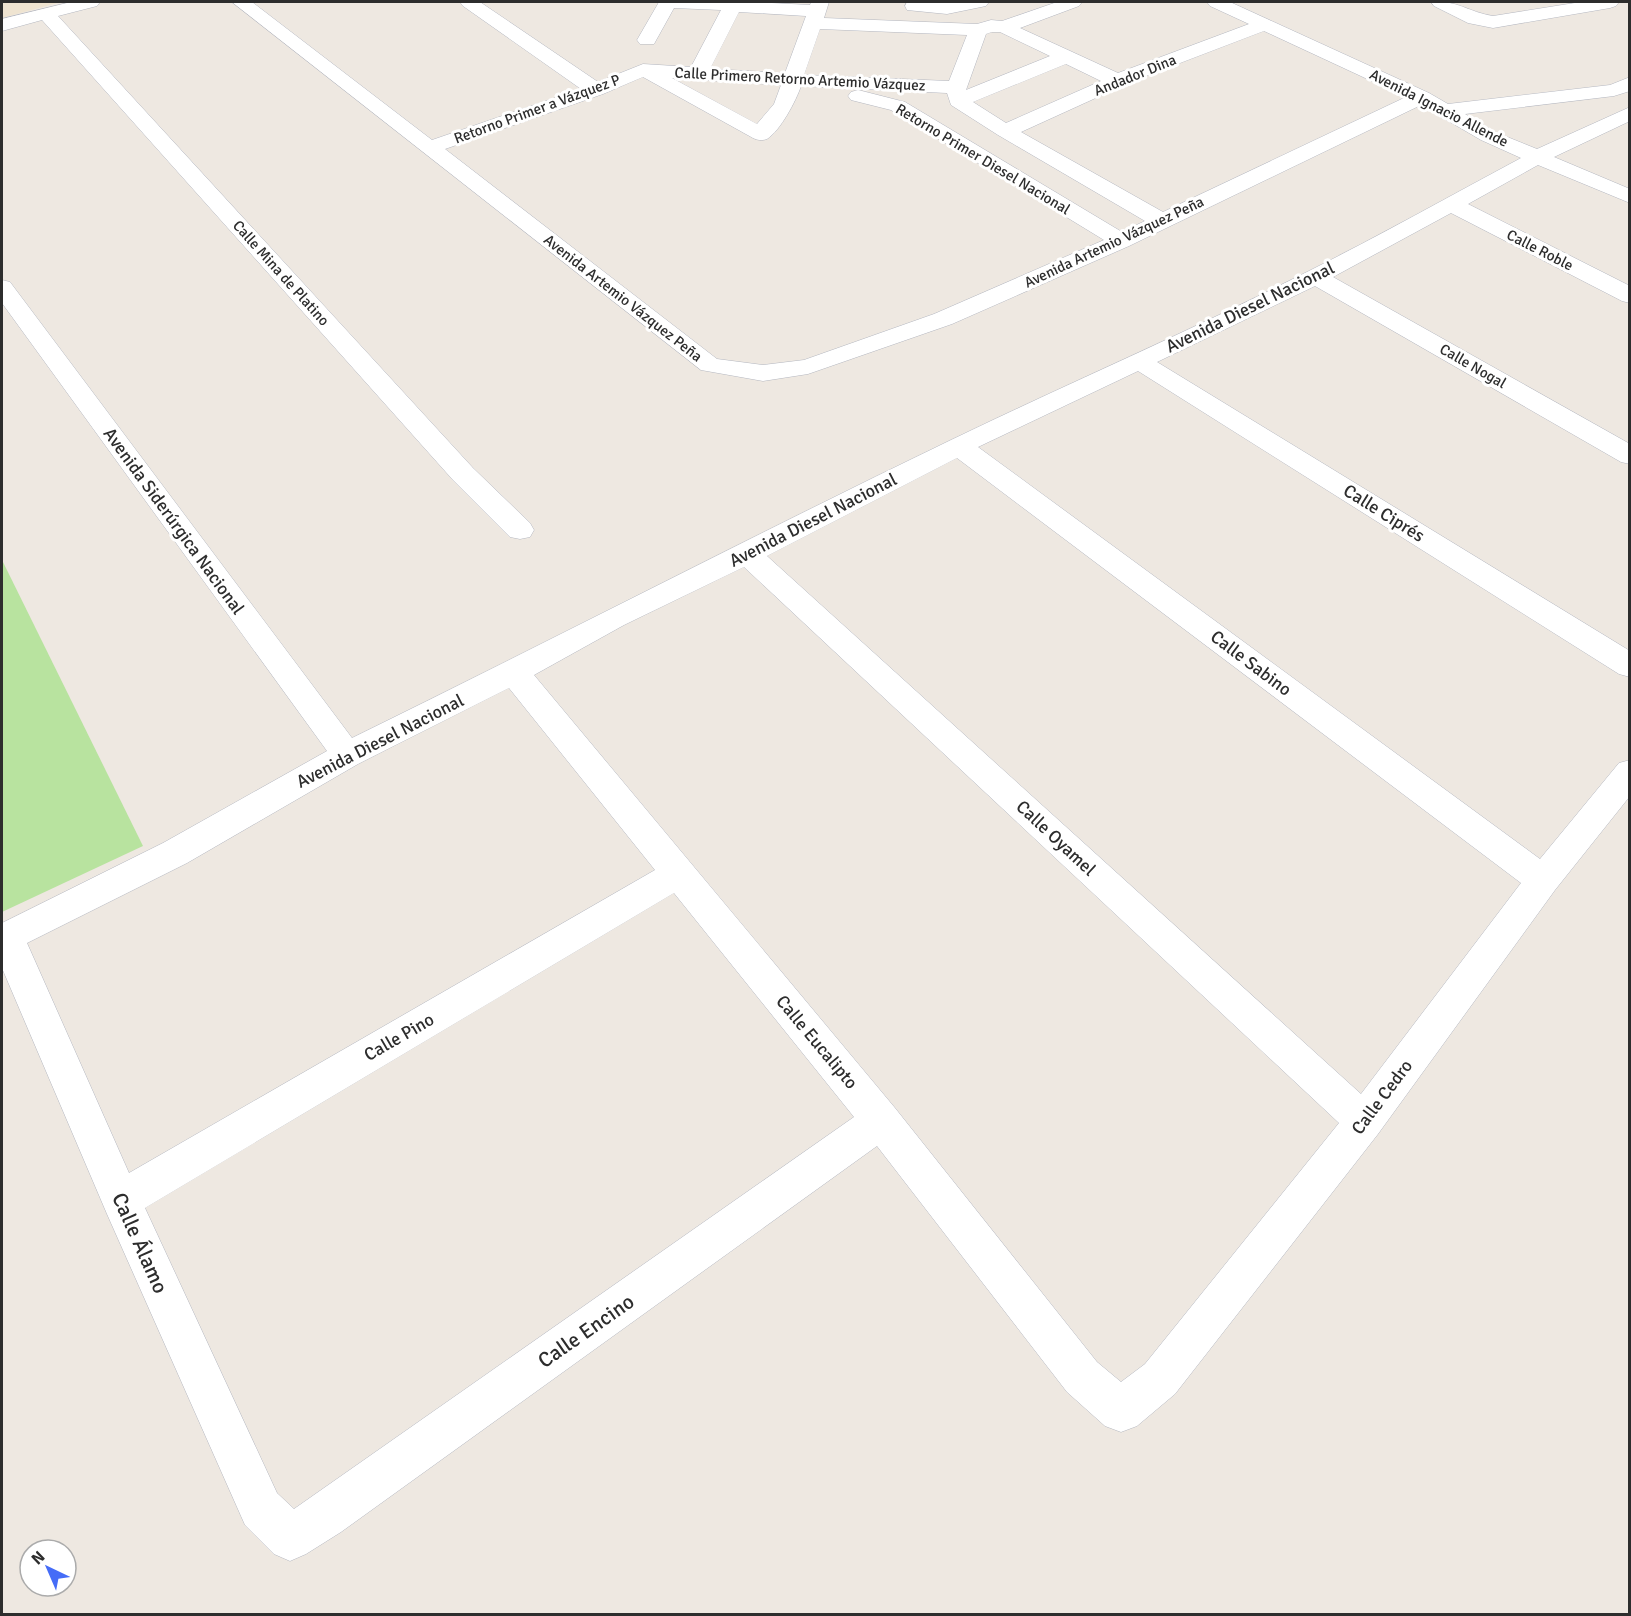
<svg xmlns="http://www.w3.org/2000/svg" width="1631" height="1616" font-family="Signika,sans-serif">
<rect width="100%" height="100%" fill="#eee8e1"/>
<path fill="#efe4d1" d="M2 2H56L57 3 2 18Z"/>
<path fill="#b8e39f" d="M2 560 143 846 2 912Z"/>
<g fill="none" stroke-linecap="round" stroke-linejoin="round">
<g stroke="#b4b7c0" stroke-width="1">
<g id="minor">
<path d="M71 2H100L97 6 58 16 473 468 530 523 534 530 530 537 520 539 510 537 453 480 42 20 2 31V19Z"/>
<path d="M232 2H252L432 140 581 89 463 6 460 2H480L598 82 643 64 691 67 721 10 674 8 654 44H640L637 40 659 2H754L810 5 811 2H829L824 18 977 24 991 20 1002 21 1057 2H1082L1079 6 1020 28 1118 73 1249 24 1210 6 1207 2H1230L1429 93 1448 104 1610 85 1630 77V91L1614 96 1465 114 1495 132 1537 149 1630 107V121L1554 157 1630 189V203L1538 165 1468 204 1630 286V303L1622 301 1451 213 1333 277 1630 444V464L1621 462 1315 286 1157 362 1630 651V677L1619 674 1138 371 978 447 1540 859 1619 763 1630 760V796L1555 890 1378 1134 1175 1394 1137 1426 1121 1432 1105 1426 1067 1392 877 1146 341 1532 306 1554 290 1561 274 1554 245 1525 107 1214 2 968V923L163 843 327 751 2 303V280L10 282 352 738C552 640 750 537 951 440 1069 383 1190 331 1307 272 1379 236 1450 196 1521 158L1481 140 1421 105 1129 246 952 324 808 374 763 381 701 370ZM739 12 806 16 785 73 710 69ZM820 29 967 35 949 81 804 75ZM1264 31 1406 97 1163 212 1021 132 1133 81ZM992 32H1000L1050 56 966 90 986 34ZM1066 64 1101 81 1006 123 973 102ZM643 77 753 138C757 140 762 141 767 139 780 131 796 101 801 86L947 93 951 105 998 135 1145 221 1122 232 905 102 858 90 851 92 848 96 851 100 891 110 1104 240 934 314 804 360 763 365 717 359 445 149 603 94ZM672 78 781 85 774 104 757 124ZM957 458 1521 883 1361 1094 767 556ZM744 567 1339 1123 1145 1364 1121 1382 1097 1362 895 1108 534 675 624 625ZM509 688 655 870 129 1173 27 943 187 863 358 764ZM674 893 854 1117 294 1509 277 1493 145 1208Z"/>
<path d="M907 2H989L986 6 947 14 907 10 905 6Z"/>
<path d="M1431 2C1458 0 1468 12 1493 16L1581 2H1619L1616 6 1610 8 1493 28 1468 23 1434 6Z"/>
</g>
</g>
<use href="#minor" fill="#fff" fill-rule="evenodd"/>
</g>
<g text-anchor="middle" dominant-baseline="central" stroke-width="6" stroke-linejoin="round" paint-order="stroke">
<g font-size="15" fill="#2d2d2d" stroke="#fff">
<text transform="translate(1135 75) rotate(-22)">Andador Dina</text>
<text transform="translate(800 79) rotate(3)">Calle Primero Retorno Artemio Vázquez</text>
<text transform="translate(1439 108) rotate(27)">Avenida Ignacio Allende</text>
<text transform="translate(537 109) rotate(-20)">Retorno Primer a Vázquez P</text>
<text transform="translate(983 159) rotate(31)">Retorno Primer Diesel Nacional</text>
<text transform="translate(1114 242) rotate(-25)">Avenida Artemio Vázquez Peña</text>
<text transform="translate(1540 250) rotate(27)">Calle Roble</text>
<text transform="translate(281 273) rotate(48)">Calle Mina de Platino</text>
<text transform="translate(623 298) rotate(38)">Avenida Artemio Vázquez Peña</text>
<text transform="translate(1473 366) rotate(30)">Calle Nogal</text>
</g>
<g font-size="18" fill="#2d2d2d" stroke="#fff">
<text transform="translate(1250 307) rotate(-26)">Avenida Diesel Nacional</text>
<text transform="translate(1384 513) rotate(32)">Calle Ciprés</text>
<text transform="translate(813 520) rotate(-27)">Avenida Diesel Nacional</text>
<text transform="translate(174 521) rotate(54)">Avenida Siderúrgica Nacional</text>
<text transform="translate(1251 663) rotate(37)">Calle Sabino</text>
<text transform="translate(380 741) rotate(-27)">Avenida Diesel Nacional</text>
<text transform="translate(1056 838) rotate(43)">Calle Oyamel</text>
<text transform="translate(399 1037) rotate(-30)">Calle Pino</text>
<text transform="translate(817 1042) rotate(50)">Calle Eucalipto</text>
<text transform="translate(1382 1097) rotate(-53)">Calle Cedro</text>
</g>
<g font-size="21" fill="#2d2d2d" stroke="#fff">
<text transform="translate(140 1243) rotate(66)">Calle Álamo</text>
<text transform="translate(586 1331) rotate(-35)">Calle Encino</text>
</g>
</g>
<rect width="1631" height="1616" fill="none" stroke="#2d2d2d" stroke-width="6"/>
<g transform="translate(48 1568) rotate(316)"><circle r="28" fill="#ffffff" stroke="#ababab" stroke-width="1.5"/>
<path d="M0-4.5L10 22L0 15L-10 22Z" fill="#456cf7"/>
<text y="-9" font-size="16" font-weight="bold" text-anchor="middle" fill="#2d2d2d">N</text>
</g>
</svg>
